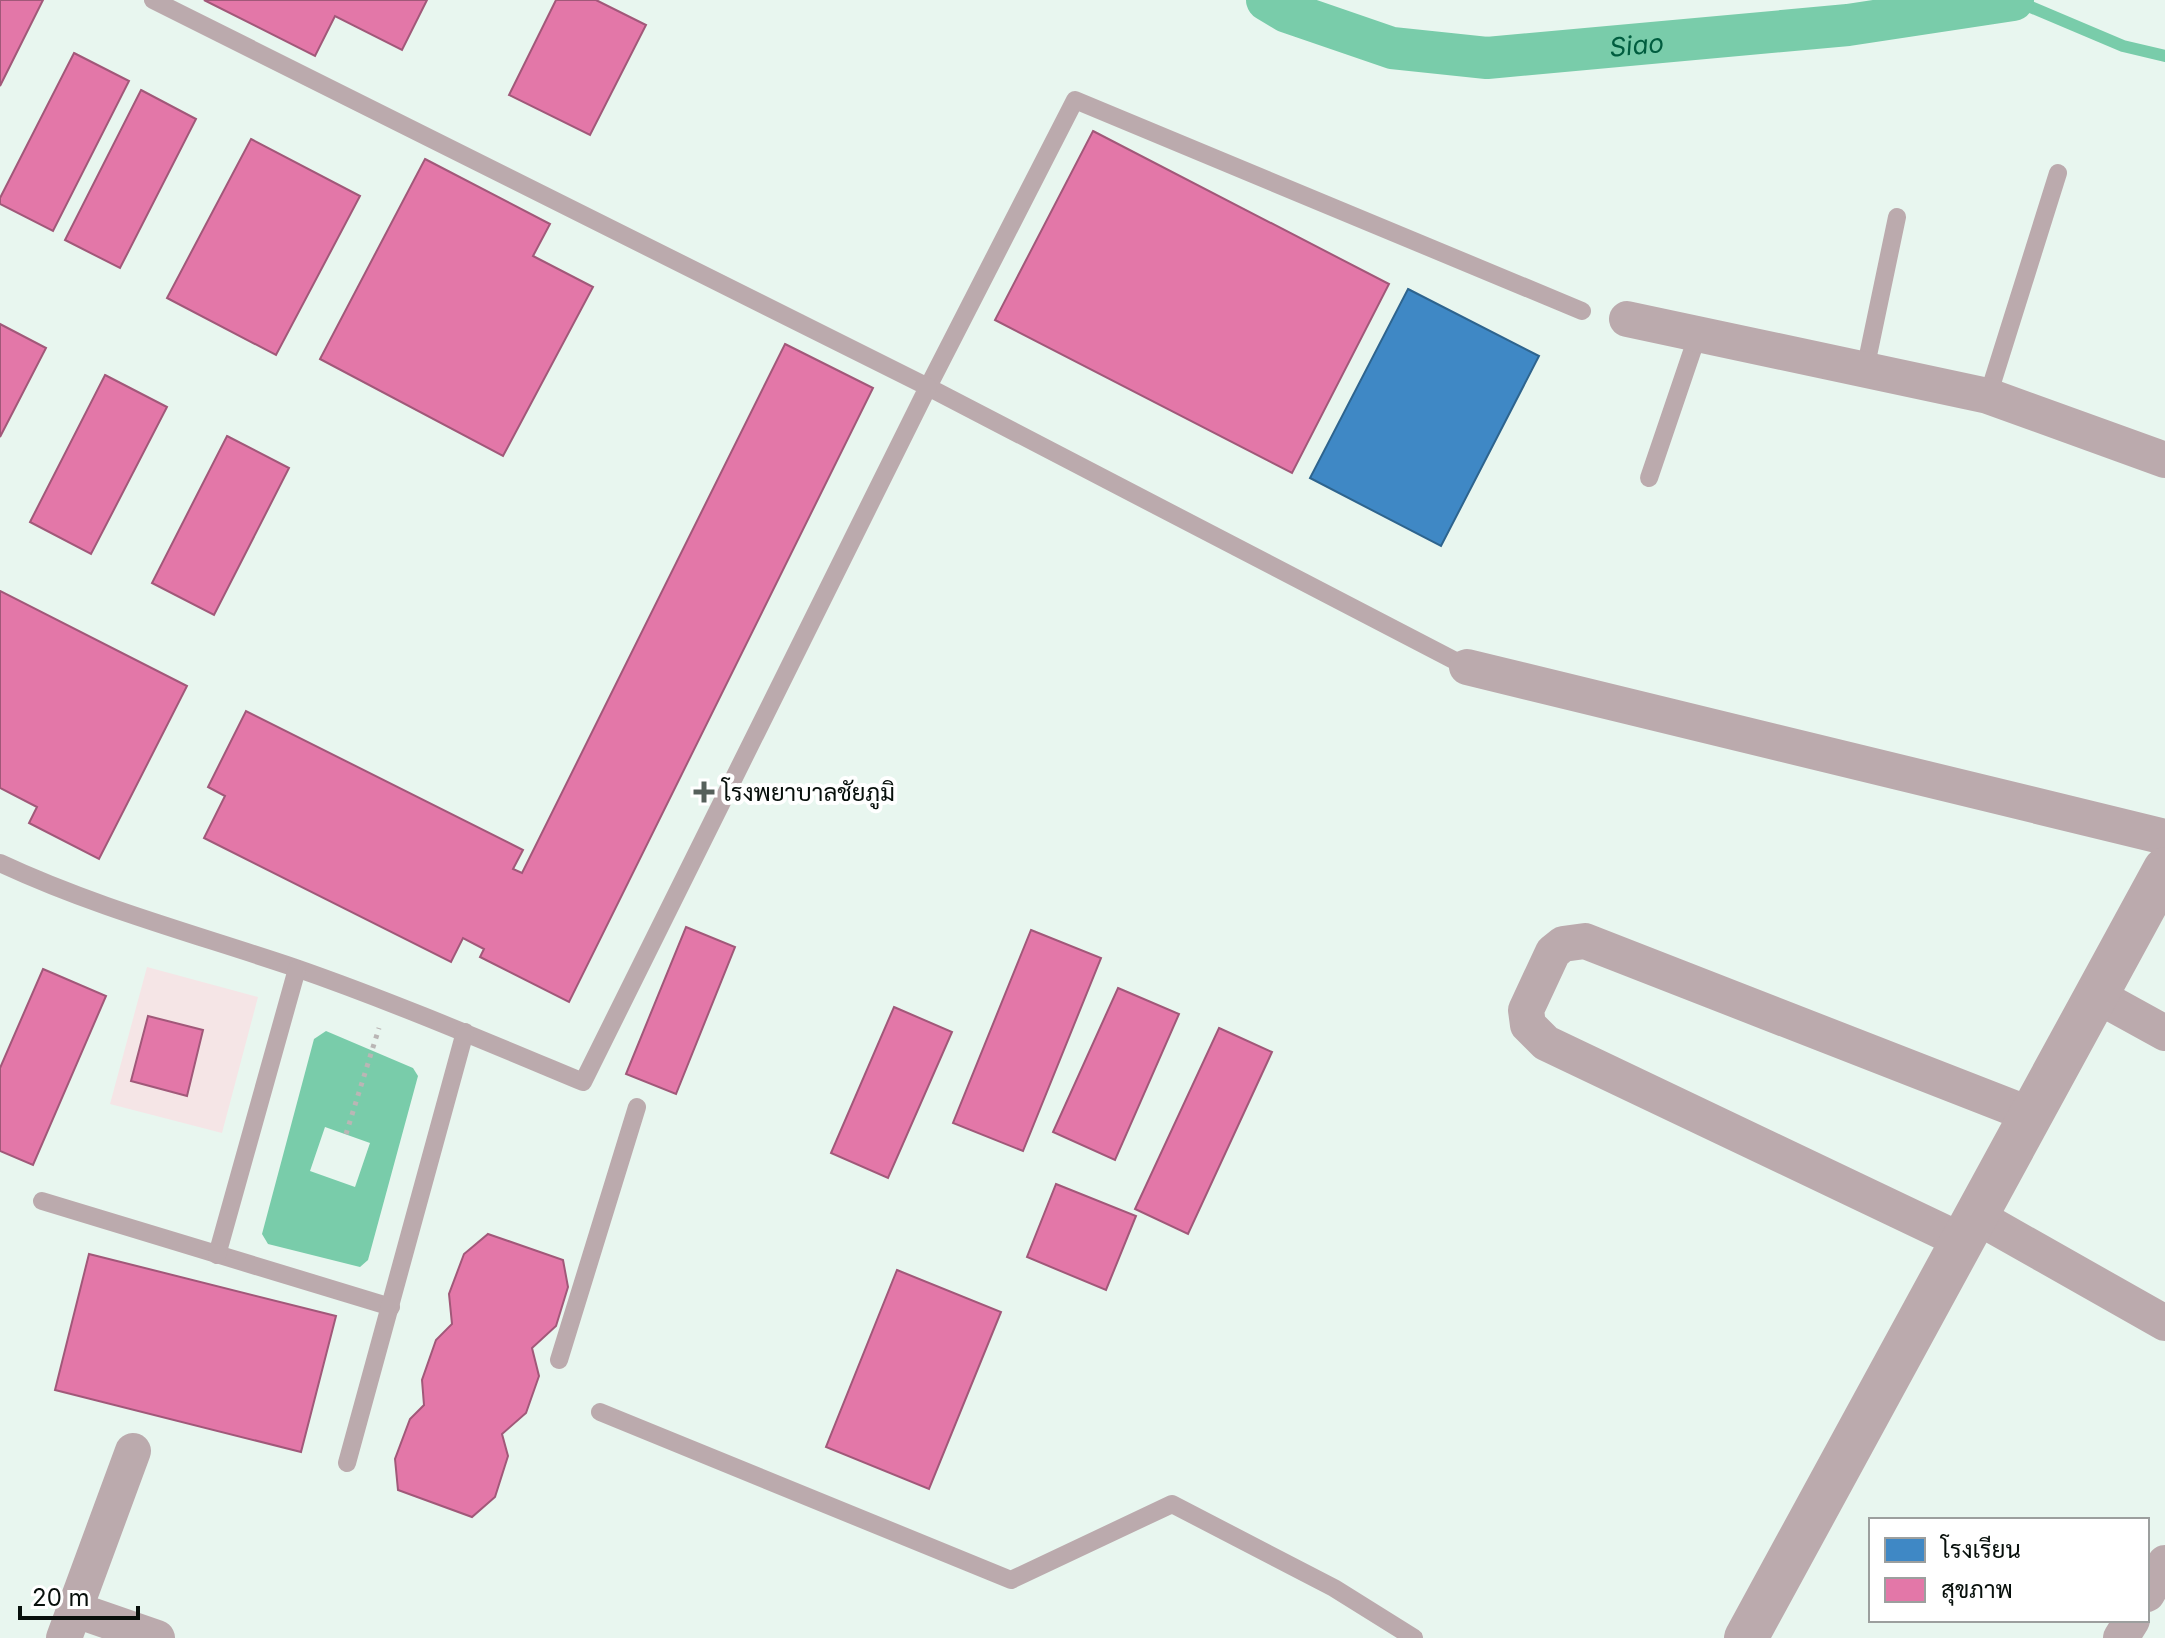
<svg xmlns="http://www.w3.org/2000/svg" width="2165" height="1638" font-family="Inter,Sarabun,sans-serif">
<rect width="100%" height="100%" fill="#e8f6ef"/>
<path fill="#f5e5e6" d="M147 967 258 997 222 1133 110 1104Z"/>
<path fill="#79ccaa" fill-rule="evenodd" d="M326 1031 413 1068 418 1076 368 1260 360 1267 268 1244 262 1234 314 1039ZM325 1127 370 1143 355 1187 310 1171Z"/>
<path fill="#3f88c5" stroke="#2e648e" stroke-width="2" d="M1408 289 1539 356 1441 546 1310 478Z"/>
<g fill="#e377a8" stroke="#a15879" stroke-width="2">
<path d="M0 0H43L0 86Z"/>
<path d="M204 0H427L402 50 335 16 315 56Z"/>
<path d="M556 0H596L646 25 590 135 509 95Z"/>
<path d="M74 53 129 81 53 231 0 204V198Z"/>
<path d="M141 90 196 119 120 268 65 240Z"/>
<path d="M1093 131 1389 284 1292 473 995 320Z"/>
<path d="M251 139 360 196 276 355 167 298Z"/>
<path d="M425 159 550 224 533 256 593 287 503 456 320 359Z"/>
<path d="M0 324 46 348 0 437Z"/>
<path d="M785 344 873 388 569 1002 480 957 484 949 463 938 451 962 204 838 225 796 208 787 246 711 523 850 513 869 522 873Z"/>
<path d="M105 375 167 407 91 554 30 522Z"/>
<path d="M227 436 289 468 214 615 152 583Z"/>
<path d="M0 591 187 686 99 859 29 823 37 807 0 788Z"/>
<path d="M686 927 735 947 676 1094 626 1074Z"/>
<path d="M1031 930 1101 958 1023 1151 953 1123Z"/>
<path d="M43 969 106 996 33 1165 0 1151V1068Z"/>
<path d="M1118 988 1179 1014 1115 1160 1053 1132Z"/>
<path d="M894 1007 952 1032 888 1178 831 1153Z"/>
<path d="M148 1016 203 1030 187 1096 131 1081Z"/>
<path d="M1219 1028 1272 1052 1188 1234 1135 1209Z"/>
<path d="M1056 1184 1136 1216 1106 1290 1027 1257Z"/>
<path d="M488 1234 563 1260 568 1287 556 1326 532 1348 539 1376 526 1413 502 1434 508 1456 495 1497 472 1517 398 1490 395 1459 410 1419 424 1405 422 1380 436 1340 452 1324 449 1294 464 1254Z"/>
<path d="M89 1254 336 1316 301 1452 55 1390Z"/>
<path d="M897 1270 1001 1312 929 1489 826 1447Z"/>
</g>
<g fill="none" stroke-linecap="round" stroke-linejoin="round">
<path stroke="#79ccaa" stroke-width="12" d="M2014 0 2123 46 2165 56"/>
<path stroke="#79ccaa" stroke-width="42" id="s1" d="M1267 0 1287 12 1392 48 1487 58 1848 25 2013 0"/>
<path stroke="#bab6b5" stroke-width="5" stroke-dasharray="4 6" stroke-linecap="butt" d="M346 1134 379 1028"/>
<g stroke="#bbaaad" stroke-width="18">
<path d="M1865 370 1897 217"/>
<path d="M1988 396 2058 173"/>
<path d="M1649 478 1698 334"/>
<path d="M1467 667 928 387 1075 100 1582 311"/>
<path d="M0 863C94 907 195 934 293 967 391 1001 487 1042 583 1082L928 387 153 0"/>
<path d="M42 1201 391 1307"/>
<path d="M217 1255 297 969"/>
<path d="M559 1360 637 1107"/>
<path d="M600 1412 1011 1580 1172 1504 1334 1588 1414 1638"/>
<path d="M347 1463 465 1032"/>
</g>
<g stroke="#bbaaad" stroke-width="36">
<path d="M1627 319 1988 396 2165 460"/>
<path d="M1467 667 2165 837"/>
<path d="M2096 995 2165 1033"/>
<path d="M1976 1216 2165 1323"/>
<path d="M1962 1241 1546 1043 1528 1025 1526 1010 1553 952 1563 944 1585 941 2031 1115"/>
<path d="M2147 1594 2165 1563"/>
<path d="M76 1610 157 1638"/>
<path d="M64 1638 133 1451"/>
<path d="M2121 1638 2132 1620"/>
</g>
<path stroke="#bbaaad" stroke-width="44" d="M1746 1638 2165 869"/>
</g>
<path fill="#56605b" stroke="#fff" stroke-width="3" d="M700 780h8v8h8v8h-8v8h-8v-8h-8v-8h8z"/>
<g text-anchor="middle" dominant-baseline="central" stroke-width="8" stroke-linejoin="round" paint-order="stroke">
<g font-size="24" fill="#08100c" stroke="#fff" text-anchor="start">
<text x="722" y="792">โรงพยาบาลชัยภูมิ</text>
</g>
<g font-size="26" font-style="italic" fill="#005d3f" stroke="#fff">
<text stroke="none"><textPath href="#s1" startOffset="380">Siao</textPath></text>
</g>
</g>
<rect x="1869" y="1518" width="280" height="104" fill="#ffffff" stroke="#9c9f9e" stroke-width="2"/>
<rect x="1885" y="1538" width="40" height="24" fill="#3f88c5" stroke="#9c9f9e" stroke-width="2"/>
<text x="1941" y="1558" font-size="24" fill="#08100c">โรงเรียน</text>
<rect x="1885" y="1578" width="40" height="24" fill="#e377a8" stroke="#9c9f9e" stroke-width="2"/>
<text x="1941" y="1598" font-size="24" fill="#08100c">สุขภาพ</text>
<path d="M20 1606v12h118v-12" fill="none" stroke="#08100c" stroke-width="4"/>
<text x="32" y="1606" font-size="24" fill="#08100c" stroke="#ffffff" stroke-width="6" paint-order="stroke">20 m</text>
</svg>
